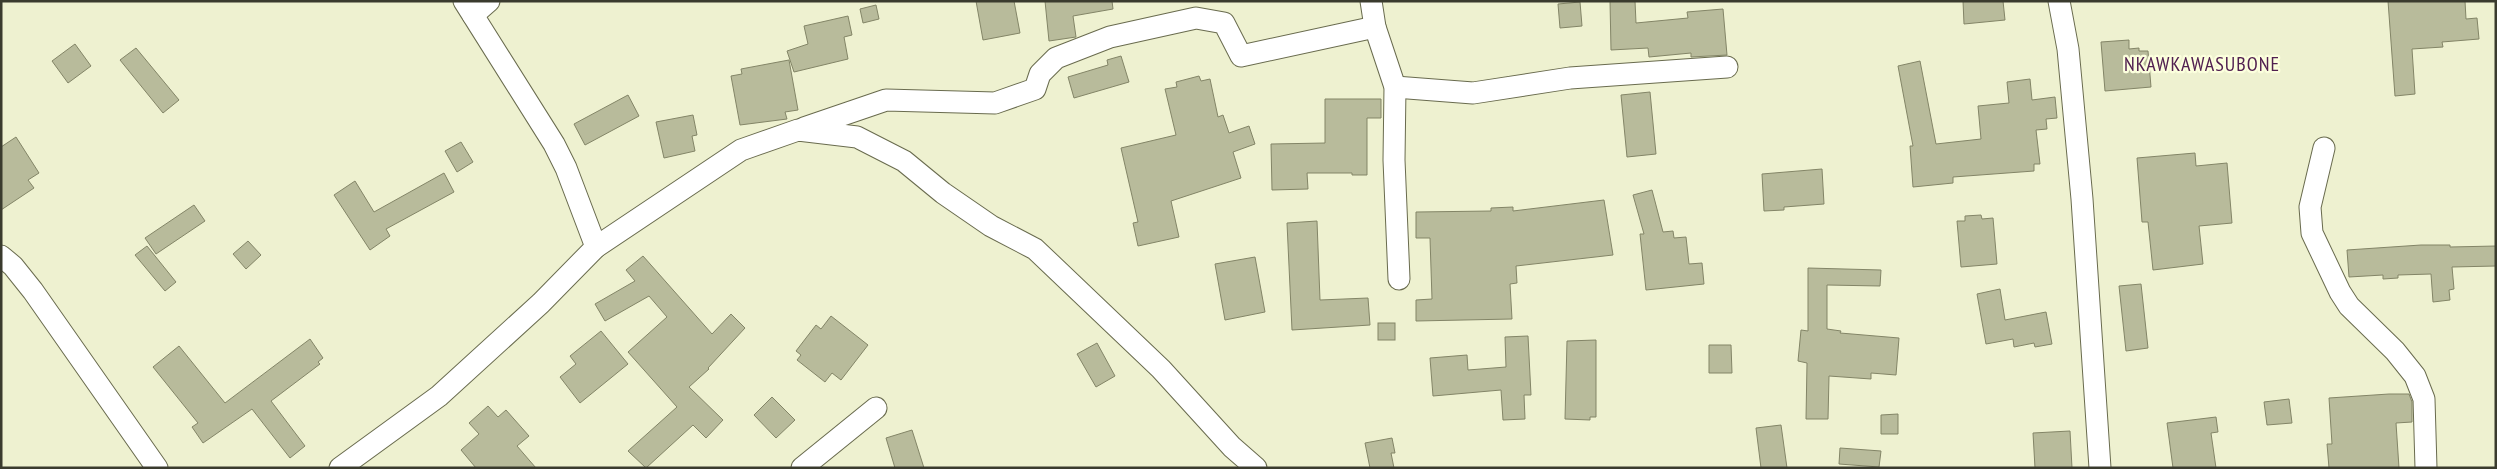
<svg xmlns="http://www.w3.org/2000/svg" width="2497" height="469" font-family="'PT Sans Narrow',sans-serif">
<rect width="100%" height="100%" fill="#eef1d0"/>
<g fill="#b8bb9b" stroke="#838567">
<path d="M976 1H1014L1020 33 983 40Z"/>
<path d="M1045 1H1112L1113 9 1073 16 1076 37 1049 41Z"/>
<path d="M1610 1H1635L1636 23 1688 18 1687 12 1723 9 1727 55 1691 57V53L1649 57 1648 48 1611 50Z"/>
<path d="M1963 1H2003L2005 20 1964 24Z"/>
<path d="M2388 1H2465L2466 19 2477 18 2479 39 2442 42 2443 47 2412 49 2415 94 2395 96Z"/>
<path d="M1580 2 1582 26 1560 28 1558 4Z"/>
<path d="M876 5 879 19 863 23 860 9Z"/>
<path d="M848 16 852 35 844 37 848 59 794 72 787 51 808 44 804 26Z"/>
<path d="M2129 40V49L2139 48V51H2148L2151 87 2105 91 2101 42Z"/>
<path d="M75 44 91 66 68 83 52 61Z"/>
<path d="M136 48 179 100 163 113 120 60Z"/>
<path d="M1121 56 1129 82 1074 98 1068 77 1108 65 1107 60Z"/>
<path d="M789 60 798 110 785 112 787 119 740 125 731 76 742 74 741 69Z"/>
<path d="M1920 61 1936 144 1981 139 1978 106 2009 103 2007 82 2030 79 2032 100 2055 97 2057 118 2046 119 2047 129 2036 130 2040 164H2034V171L1953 177V183L1913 187 1910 146H1913L1898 66Z"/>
<path d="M1199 76 1201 81 1210 79 1218 117 1223 115 1229 133 1249 126 1255 144 1233 152 1241 178 1171 201 1179 237 1138 246 1133 223 1138 222 1121 148 1176 135 1165 89 1177 87 1176 82Z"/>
<path d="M1650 92 1656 154 1627 157 1621 95Z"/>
<path d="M628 95 639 116 585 145 574 124Z"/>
<path d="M1325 99H1381V118H1367V175H1352V173H1307L1308 189 1272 190 1271 144 1325 143Z"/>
<path d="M693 115 697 135 692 136 695 151 664 158 656 122Z"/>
<path d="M16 137 39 173 28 180 34 188 1 210V147Z"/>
<path d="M461 142 473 162 457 172 445 151Z"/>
<path d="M2195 153 2196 166 2227 163 2232 223 2199 226 2203 264 2153 270 2148 222H2142L2137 158Z"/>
<path d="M1822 169 1824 204 1784 207V210L1764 211 1762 174Z"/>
<path d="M444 173 454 192 386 229 390 236 370 250 334 195 355 181 374 212Z"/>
<path d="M1652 190 1663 232 1673 231 1674 238 1686 237 1689 264 1702 263 1704 284 1646 290 1640 234H1644L1633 195Z"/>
<path d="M1604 200 1613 255 1516 266 1517 283 1510 284 1512 319 1416 321V300L1432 299 1430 238H1416V212L1491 211V208L1513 207V211Z"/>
<path d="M194 205 205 221 156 254 145 238Z"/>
<path d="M1981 215 1982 219 1993 218 1997 264 1961 267 1957 221H1965V216Z"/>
<path d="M1317 221 1320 300 1368 298 1370 325 1292 330 1287 223Z"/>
<path d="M248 241 261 255 246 269 233 254Z"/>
<path d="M2421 245H2450V247L2496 246V266L2452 267 2454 289 2449 290 2450 300 2433 302 2431 274 2398 275V278L2383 279V275L2349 277 2347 250Z"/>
<path d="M147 246 176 282 165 291 135 255Z"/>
<path d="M643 256 712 334 731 314 745 328 708 368 709 369 689 387 723 420 706 438 693 425 646 468 628 451 677 407 628 352 667 317 649 296 605 321 595 304 635 281 626 270Z"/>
<path d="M1255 257 1265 312 1225 320 1215 264Z"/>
<path d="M1808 268 1881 270 1880 286 1827 285V329L1841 331 1840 333 1899 338 1896 375 1871 373V379L1829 376 1828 419H1806L1807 363 1798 361 1801 330 1808 331Z"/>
<path d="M2141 284 2148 348 2126 351 2119 286Z"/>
<path d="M2000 289 2005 320 2046 312 2052 344 2035 347 2034 343 2014 347 2013 339 1986 344 1977 294Z"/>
<path d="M831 316 868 345 841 380 832 373 825 382 797 360 801 355 796 351 816 325 821 329Z"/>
<rect x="1378" y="323" width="17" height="17"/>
<path d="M601 331 628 364 580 403 560 377 576 364 570 356Z"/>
<path d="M1528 336 1531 395H1524L1525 419 1503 420 1501 390 1433 396 1430 358 1467 355 1468 370 1506 367 1505 337Z"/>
<path d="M310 339 323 358 318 362 320 364 271 401 305 446 290 458 252 409 203 443 192 427 198 423 153 367 179 346 225 403Z"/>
<path d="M1596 340V417H1590V420L1565 419 1567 341Z"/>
<path d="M1097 343 1115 376 1096 387 1077 354Z"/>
<path d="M1709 345H1731L1732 373H1709Z"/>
<path d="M2389 394H2409L2412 402V422L2396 423 2399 468H2329L2327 444H2332L2329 398Z"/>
<path d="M772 397 795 420 776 438 754 415Z"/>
<path d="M2289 399 2292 423 2267 425 2264 402Z"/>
<path d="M488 406 498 417 506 410 529 436 517 446 536 468H476L461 450 479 434 469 423Z"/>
<path d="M1898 414V434H1881V415Z"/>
<path d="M2216 417 2218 432 2211 433 2216 468H2173L2167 423Z"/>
<path d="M1781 425 1787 468H1761L1756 428Z"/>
<path d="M912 430 924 468H895L886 438Z"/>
<path d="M2070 431 2072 468H2035L2033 433Z"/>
<path d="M1392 438 1395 453H1391L1394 468H1370L1365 443Z"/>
<path d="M1840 448 1881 451 1879 467 1839 464Z"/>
</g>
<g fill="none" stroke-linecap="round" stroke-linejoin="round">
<g stroke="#696b4e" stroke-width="23">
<g id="minor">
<path d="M1371 1 1375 27 1395 87 1394 160 1399 279"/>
<path d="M2059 1 2068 49 2082 199 2100 468"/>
<path d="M473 15 489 1"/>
<path d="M1395 87 1473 93 1570 78 1727 67"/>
<path d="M804 128 886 100 995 103 1035 89 1040 74 1056 58 1110 37 1196 18 1224 23 1241 56 1375 27"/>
<path d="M2324 148 2310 207 2312 233 2340 292 2349 306 2395 351 2415 376 2424 399 2426 468"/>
<path d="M596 247 741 150 798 130 857 137 904 161 943 193 991 226 1035 249 1161 369 1232 447 1256 468"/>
<path d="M1 256 13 266 33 291 157 468"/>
<path d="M340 468 439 396 541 303 596 247 566 168 554 144 464 1"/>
<path d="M802 468 876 408"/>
</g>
</g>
<use href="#minor" stroke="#fff" stroke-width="21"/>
</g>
<g text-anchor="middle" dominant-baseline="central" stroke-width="4.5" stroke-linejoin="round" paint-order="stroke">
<g font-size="20" letter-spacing="1" fill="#512050" stroke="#fcffdd">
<text x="2202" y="64">NKAWKAWASUBONE</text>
</g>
</g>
<rect width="2497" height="469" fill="none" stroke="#3a3b2e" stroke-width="5"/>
</svg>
